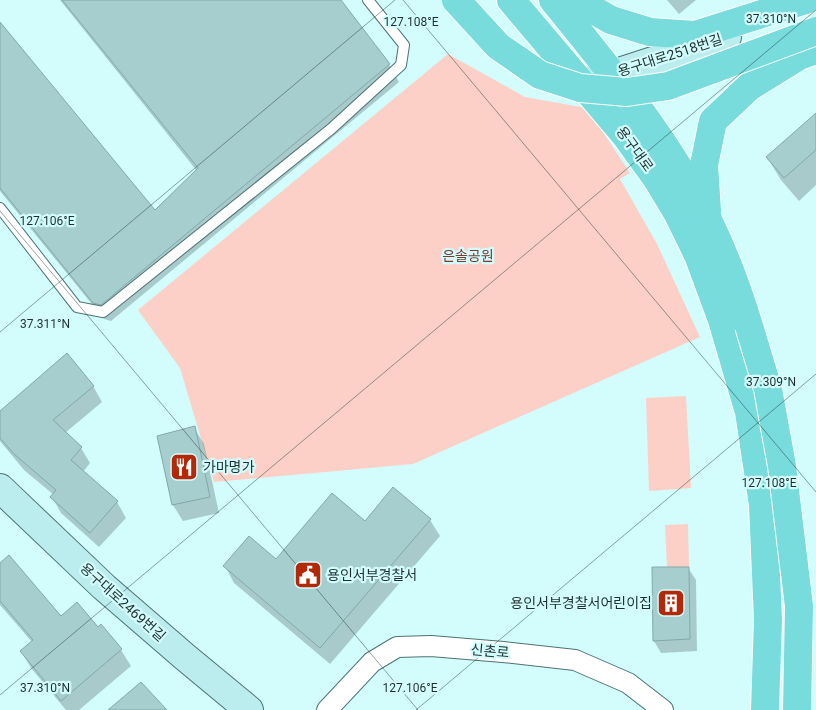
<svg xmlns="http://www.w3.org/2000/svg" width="816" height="710" font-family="Roboto,'Noto Sans KR',sans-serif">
<rect width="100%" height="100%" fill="#d3fdfd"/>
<g fill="#fcd0c6">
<path d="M448 54 525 97 587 108 630 173 620 179 657 244 700 337 413 464 214 482 180 368 138 310Z"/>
<path d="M686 396 691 488 649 491 646 398Z"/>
<path d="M688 524 689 567 667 568 665 525Z"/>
</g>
<g fill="#0003">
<path d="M60 0H339L389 65 399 82 111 321 104 319 0 191V24L155 211 197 171Z"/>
<path d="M667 0H696L679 14Z"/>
<path d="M816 115V185L799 201 781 180 767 157Z"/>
<path d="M93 386 102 402 65 433 81 448 90 463 83 472 117 502 126 518 99 547 61 513 52 497 54 495 24 470 0 441V412Z"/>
<path d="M194 428 204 444 219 513 183 521 173 505Z"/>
<path d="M430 520 440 536 330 664 234 583 225 566 276 560 365 523Z"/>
<path d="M0 565 61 618 98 629 101 626 121 650 131 666 79 710H66L31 668 21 651 32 642 0 605Z"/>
<path d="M688 568 696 580 697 651 661 653 654 641Z"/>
</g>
<g fill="#a6cece" stroke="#82a9a9">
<path d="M62 0H341L390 64 101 305 93 303 0 188V22L155 210 198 168Z"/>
<path d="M816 113V150L784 178 766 157Z"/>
<path d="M67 353 94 386 53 420 82 447 71 460 118 501 90 533 50 497 56 490 14 454 0 438V411Z"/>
<path d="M195 426 210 497 172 505 157 436Z"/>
<path d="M393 487 431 519 320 648 223 566 249 536 276 559 332 493 365 521Z"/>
<path d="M9 555 61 616 77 602 98 627 101 624 122 649 61 701 20 651 33 640 0 601V563Z"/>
<path d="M652 567H689L690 639 653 641Z"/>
<path d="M141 682 167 710H108Z"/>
</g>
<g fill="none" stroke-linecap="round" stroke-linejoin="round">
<g stroke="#4d7373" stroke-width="12">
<path id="lane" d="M0 208 77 307 103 312 331 129 401 65 404 45 368 0"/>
</g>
<g stroke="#4d7373" stroke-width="22">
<path id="street" d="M327 710 372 662 397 647 431 646 503 652 575 660 628 683 663 710"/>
</g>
<g stroke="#4d7373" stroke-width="30">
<g id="secondary">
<path d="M591 81 727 37"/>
<path d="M0 488 104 587 185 657 249 710"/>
</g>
</g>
<g stroke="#fff" stroke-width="30">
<g id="primary">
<path d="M511 0 626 136 657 179 678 214 698 255 722 320 749 412 763 505 768 620 765 710"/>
<path d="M553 0C609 69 668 140 708 220 725 254 738 290 749 326"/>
<path d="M576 0 611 20 650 32 695 35 806 0"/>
<path d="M707 211 704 165 713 121 749 87 799 56 816 50"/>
</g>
</g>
<use href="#lane" stroke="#fff" stroke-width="10"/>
<use href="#street" stroke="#fff" stroke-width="20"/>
<use href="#secondary" stroke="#bcedee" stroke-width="28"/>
<use href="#primary" stroke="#78dbdc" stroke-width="28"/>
<g stroke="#fff" stroke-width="30" stroke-linecap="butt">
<g id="primary-bridge">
<path d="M456 0 498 46 540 75 580 88 627 92 668 86 816 31"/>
<path d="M749 326 768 389 782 466 799 606 797 710"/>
</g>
</g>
<use href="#primary-bridge" stroke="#78dbdc" stroke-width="28"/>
</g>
<path fill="none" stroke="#1f2f2f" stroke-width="1" stroke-opacity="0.45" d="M403 0 816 492M0 211 418 710M0 332 395 0M0 695 816 10M416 710 816 374"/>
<defs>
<g id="restaurant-square" transform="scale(1.4375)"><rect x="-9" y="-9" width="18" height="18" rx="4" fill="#b32807" stroke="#d3fdfd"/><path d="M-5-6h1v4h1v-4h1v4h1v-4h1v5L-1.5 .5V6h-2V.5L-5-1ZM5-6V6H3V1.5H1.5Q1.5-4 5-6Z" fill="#fff"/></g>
<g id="civic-square" transform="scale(1.4375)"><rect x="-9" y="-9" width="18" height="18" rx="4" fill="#b32807" stroke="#d3fdfd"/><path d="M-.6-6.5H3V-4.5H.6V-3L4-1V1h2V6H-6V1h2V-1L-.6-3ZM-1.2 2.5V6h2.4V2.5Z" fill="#fff"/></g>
<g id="building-square" transform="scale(1.4375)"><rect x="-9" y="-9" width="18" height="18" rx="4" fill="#b32807" stroke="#d3fdfd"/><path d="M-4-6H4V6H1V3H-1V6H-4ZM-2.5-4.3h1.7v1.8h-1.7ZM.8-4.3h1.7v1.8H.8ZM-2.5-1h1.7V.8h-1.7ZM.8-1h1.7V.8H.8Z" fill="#fff"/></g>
</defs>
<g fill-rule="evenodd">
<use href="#restaurant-square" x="184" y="467"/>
<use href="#civic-square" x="308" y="575"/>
<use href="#building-square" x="671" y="603"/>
</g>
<g text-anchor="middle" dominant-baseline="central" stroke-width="4.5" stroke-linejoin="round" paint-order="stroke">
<g font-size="14" fill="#1f2f2f" stroke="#d3fdfd">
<text transform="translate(670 55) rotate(-18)">용구대로2518번길</text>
<text transform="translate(635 149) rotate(54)">용구대로</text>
<text transform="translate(123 602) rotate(42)">용구대로2469번길</text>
<text transform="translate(490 651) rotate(5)">신촌로</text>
</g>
<g font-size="14" fill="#783c2f" stroke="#d3fdfd">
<text x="468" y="256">은솔공원</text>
</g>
<g font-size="14" fill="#1f2f2f" stroke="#d3fdfd" text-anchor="start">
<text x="203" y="467">가마명가</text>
<text x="327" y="575">용인서부경찰서</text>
<text x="652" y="603" text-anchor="end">용인서부경찰서어린이집</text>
</g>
</g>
<g font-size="12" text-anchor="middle" fill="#1f2f2f" stroke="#d3fdfd" stroke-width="4.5" stroke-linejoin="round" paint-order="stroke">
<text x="771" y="23">37.310°N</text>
<text x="411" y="26">127.108°E</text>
<text x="47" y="225">127.106°E</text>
<text x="45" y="328">37.311°N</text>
<text x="771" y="386">37.309°N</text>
<text x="769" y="487">127.108°E</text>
<text x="45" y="692">37.310°N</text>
<text x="410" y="692">127.106°E</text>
</g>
</svg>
